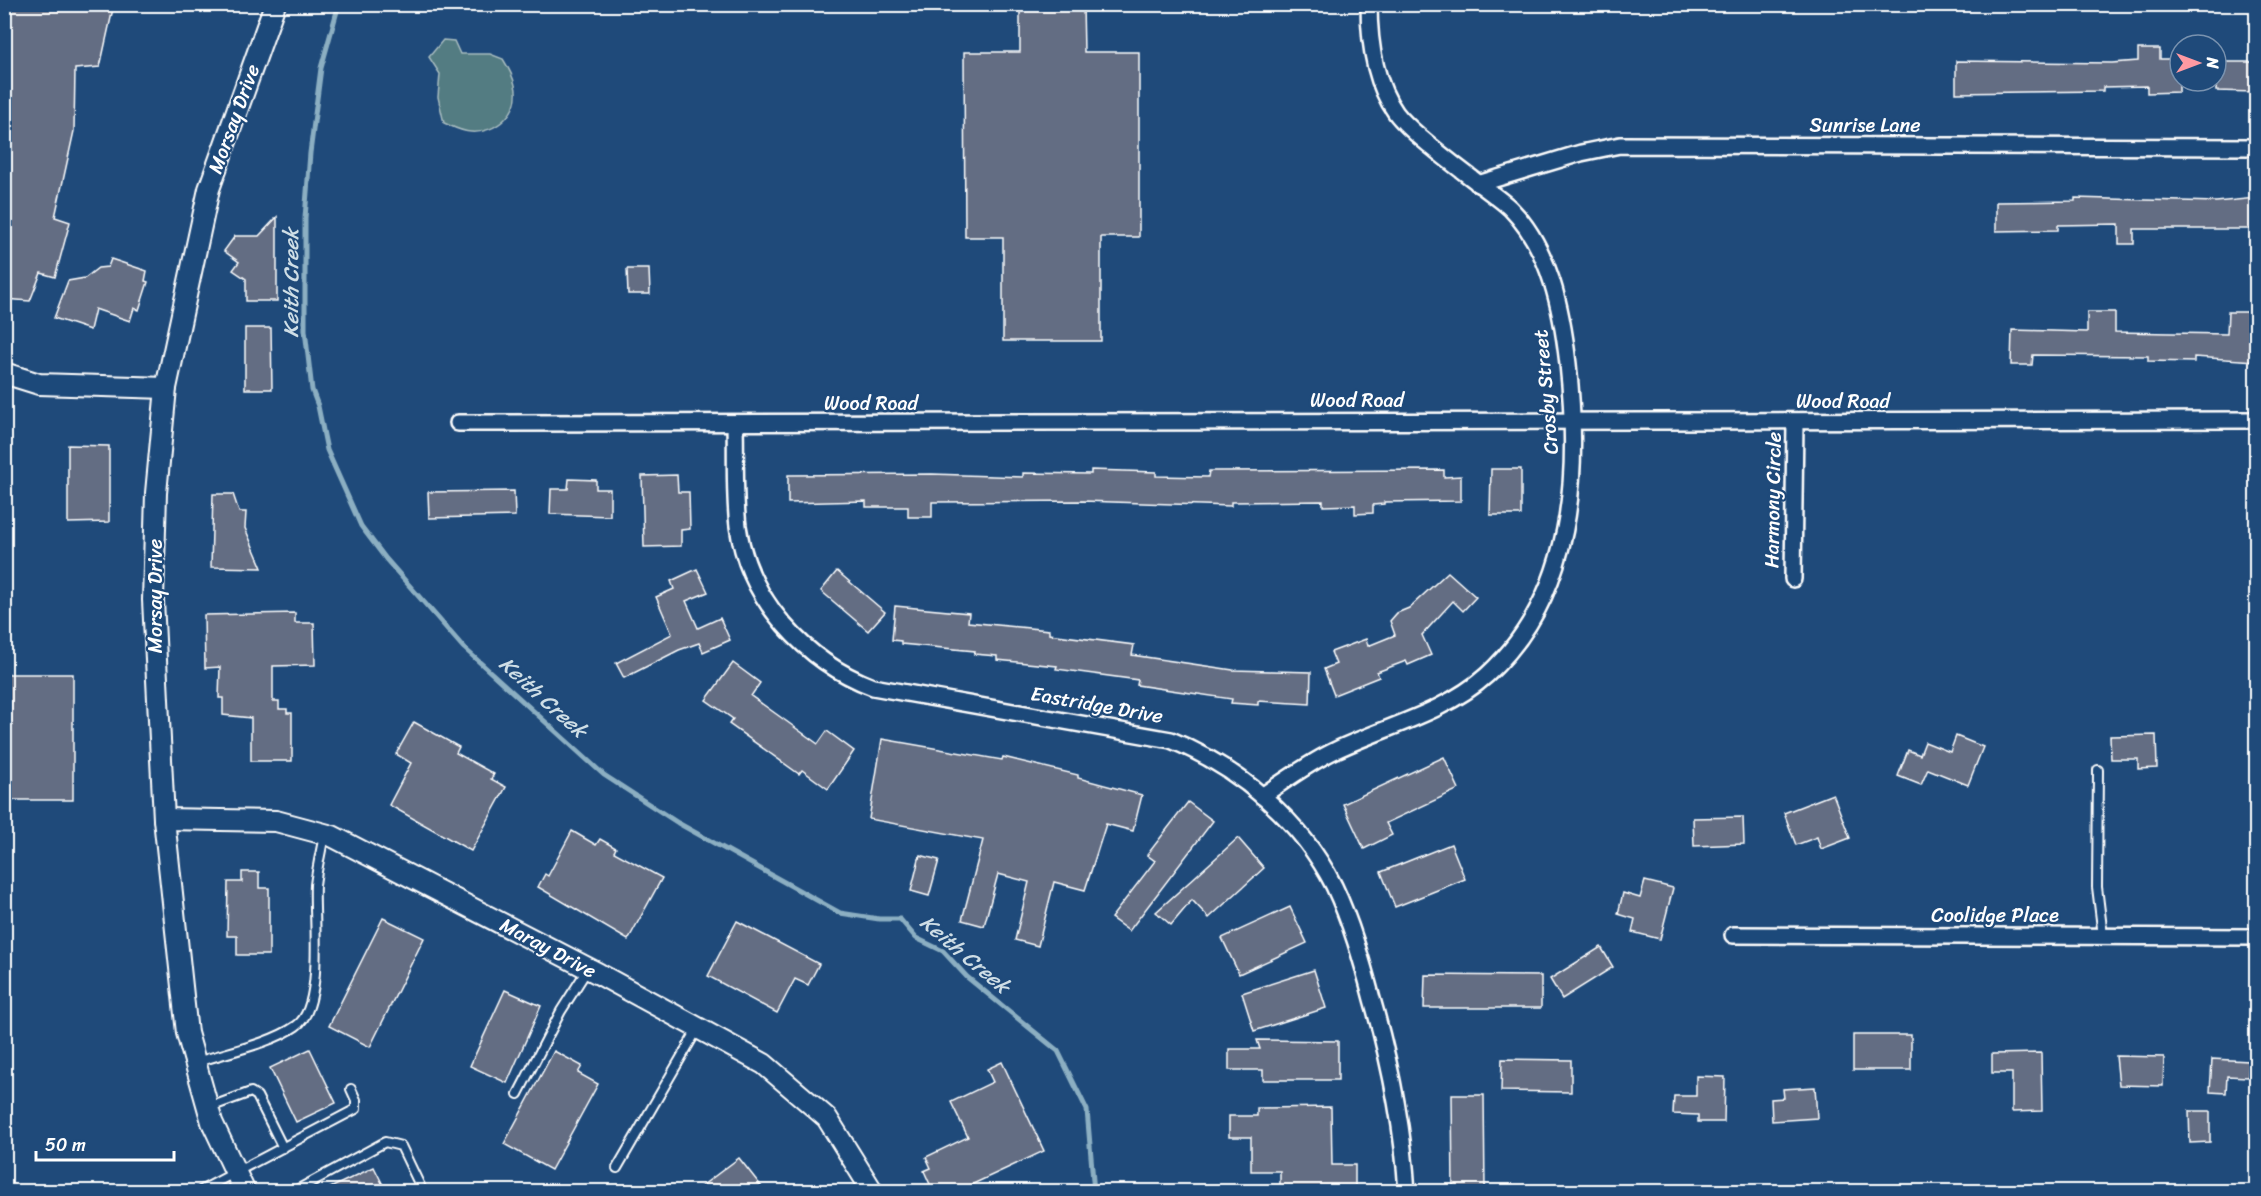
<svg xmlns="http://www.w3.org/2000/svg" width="2261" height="1196" font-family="Sriracha,sans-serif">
<rect width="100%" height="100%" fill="#1f4a7a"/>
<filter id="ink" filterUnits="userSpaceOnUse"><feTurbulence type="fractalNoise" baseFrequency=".0167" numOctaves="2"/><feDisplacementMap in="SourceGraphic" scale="12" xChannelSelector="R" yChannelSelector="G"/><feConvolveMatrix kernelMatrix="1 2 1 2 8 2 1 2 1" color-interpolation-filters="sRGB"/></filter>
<g filter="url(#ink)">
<path fill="#537b82" stroke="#a9bdc0" stroke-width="1.5" d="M443 40 454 41 460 54H490L503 59C508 67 513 76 515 85 522 111 496 134 471 132 462 132 453 127 444 123L438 97 440 74 429 57Z"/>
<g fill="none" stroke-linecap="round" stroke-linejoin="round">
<path stroke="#8cafc2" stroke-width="5" d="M339 4 321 68 310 153 305 218V330L312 390 318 406 327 450 361 526 386 559 464 648 604 775 678 823 840 913 879 919H900L916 938 943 951 967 977 1058 1051 1087 1110 1094 1192"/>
</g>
<g fill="#646d83" stroke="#fff" stroke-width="1.5">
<path d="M4 4H114L100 67 75 69 74 131 55 217 70 222 55 277 41 273 30 301 4 299Z"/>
<path d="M1020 5H1083L1084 52H1139V237H1101V341H1003V237H965L964 52H1020Z"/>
<path d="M2138 49H2160V59H2179V92L2147 93V86L2103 87V91L1956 93V61L2112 63 2138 61Z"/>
<path d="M2216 62H2256V92L2216 91Z"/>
<path d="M2075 198 2216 202 2256 198V229H2134V244H2119V224L2058 225V230L1996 231V202L2075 201Z"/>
<path d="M277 217V301H246V279L233 270 239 262 224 251 235 236H259Z"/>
<path d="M111 259 147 271 145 281 148 282 139 310 134 308 130 321 95 309 90 330 54 318 68 281 85 278 98 268 108 267Z"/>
<path d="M627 269H649L650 294H628Z"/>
<path d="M2087 312H2115V332L2227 334 2228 312H2256V361L2194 357V362L2148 361V356L2033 355 2032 365H2011L2012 330 2087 332Z"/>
<path d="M245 328H271L272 389H245Z"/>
<path d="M68 445 109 446V522L68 523Z"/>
<path d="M1491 469H1521V515H1490Z"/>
<path d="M1091 470 1156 472V476L1208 477 1209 471 1444 470V477L1461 476V501L1384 502V504L1373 505V513L1355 514V505L1323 506V501L1231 502V506L1083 501 932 502V517H908V507H866V501L788 503V475L932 474 1023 477V473L1091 474Z"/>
<path d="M677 475 678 492H689L690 529 681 530V546L644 547 642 476Z"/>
<path d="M569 479 596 480V489H610V516L550 514 551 489H568Z"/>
<path d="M514 491 515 516 429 518 428 492Z"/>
<path d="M213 494H233L239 512H246L245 528 262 568 211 567Z"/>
<path d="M697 569 708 592 686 601 698 628 720 618 730 640 703 652 699 643 679 650 624 678 616 663 672 634 656 597 674 589 671 581Z"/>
<path d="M837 571 885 612 868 631 821 591Z"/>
<path d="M1448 572 1476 597 1463 611 1453 601 1422 635 1431 655 1408 665 1406 661 1377 672 1379 677 1334 695 1324 669 1336 664 1331 652 1366 639 1368 646 1395 635 1390 621 1397 613 1409 608Z"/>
<path d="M895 606 969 613 968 622 1049 630V634L1134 645 1132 655 1233 670 1311 672 1310 704 1258 701V705L1231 703 1232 699 1137 685 1138 680 1056 669 1057 666 997 660V656L974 654 975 651 901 644V641L892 640Z"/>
<path d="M295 613V623H314L315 665 273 666V701H279V709H287V713H292V761H251V718L223 715V698H219L220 667 205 668 204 615Z"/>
<path d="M733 663 760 683 751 696 779 716 818 744 827 731 854 751 828 789 802 770 799 774 729 724 733 719 706 700Z"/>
<rect x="4" y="674" width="69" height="126"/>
<path d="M414 722 459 747 456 753 494 774 491 779 506 787 471 851 389 805 411 763 396 754Z"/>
<path d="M2156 735 2157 768 2138 769V759H2111L2110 736Z"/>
<path d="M1956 736 1983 747 1968 785 1928 769 1921 785 1898 776 1908 750 1920 755 1925 742 1950 752Z"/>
<path d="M882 739 1002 760 1003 757 1078 775V778L1142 795 1133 831 1106 824 1085 890 1054 882 1038 946 1015 940 1029 882 998 874 984 926 962 920 983 840 869 819Z"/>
<path d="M1444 757 1459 789 1386 823 1392 835 1364 849 1343 804Z"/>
<path d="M1833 794 1850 838 1821 849 1817 837 1796 845 1784 813Z"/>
<path d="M1188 802 1213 821 1129 931 1111 918 1155 861 1147 855Z"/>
<path d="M1743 817 1744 844 1694 846 1693 818Z"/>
<path d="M572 831 596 845 600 839 616 848 614 852 662 878 628 940 538 887 545 874 548 876Z"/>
<path d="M1238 838 1264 868 1209 918 1192 900 1171 925 1156 912Z"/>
<path d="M1451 844 1465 879 1395 907 1381 872Z"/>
<path d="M920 855 939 860 929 896 911 891Z"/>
<path d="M242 872H259V888H269V955H237V936H227L228 882H242Z"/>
<path d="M1645 881 1673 888 1660 939 1632 932 1635 919 1618 914 1623 893 1640 898Z"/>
<path d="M1290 907 1307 943 1239 974 1222 938Z"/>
<path d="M383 918 424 938 370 1047 329 1026Z"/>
<path d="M737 921 819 964 808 985 795 979 777 1013 708 976Z"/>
<path d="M1601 947 1613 967 1562 999 1550 979Z"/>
<path d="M1314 970 1326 1008 1254 1031 1242 993Z"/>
<path d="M1425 975 1541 976V1008H1424Z"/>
<path d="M505 990 541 1006 507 1083 470 1066Z"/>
<rect x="1853" y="1035" width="58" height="35"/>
<path d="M1257 1040 1338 1041V1080H1263V1070H1229V1049H1260Z"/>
<path d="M310 1049 336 1103 296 1122 270 1068Z"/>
<path d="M554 1051 582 1066 578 1073 598 1084 551 1170 504 1144Z"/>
<path d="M2041 1053 2042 1111 2012 1112V1073H1992V1054Z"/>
<path d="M2116 1056 2164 1057 2163 1086 2119 1085Z"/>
<path d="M1502 1059 1571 1060V1092L1501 1091Z"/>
<path d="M2212 1059 2249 1061 2248 1077 2227 1076 2226 1093 2210 1092Z"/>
<path d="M1002 1062 1044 1151 958 1191H933L924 1171 931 1168 926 1157 968 1137 951 1102 993 1082 987 1069Z"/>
<path d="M1696 1076 1725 1077 1724 1122H1698V1115L1673 1114 1674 1096H1696Z"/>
<path d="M1815 1087 1817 1118 1772 1121 1771 1099 1784 1098 1783 1089Z"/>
<path d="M1452 1095H1484L1485 1191H1453Z"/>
<path d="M1331 1107 1332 1165H1355V1191H1280V1171H1251V1137H1229V1116H1257V1108Z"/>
<path d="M2189 1111H2210V1142L2190 1143Z"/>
<path d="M739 1158 765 1191H695Z"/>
<path d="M374 1167 386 1191H324Z"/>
</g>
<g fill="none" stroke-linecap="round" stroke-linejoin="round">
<g stroke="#fff" stroke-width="12">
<g id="service">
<path d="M2098 770 2097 887 2103 936"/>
<path d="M197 1062C227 1052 270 1044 296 1026 325 1007 313 917 315 885 317 868 321 851 324 835"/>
<path d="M518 1094 561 1011 587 970"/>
<path d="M210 1107 251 1092 257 1096 283 1148"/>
<path d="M617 1168 697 1030"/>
<path d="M198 1192 356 1109V1100L351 1089"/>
<path d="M293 1192 385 1142 401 1146 423 1192"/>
</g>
</g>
<g stroke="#fff" stroke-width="20">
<g id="minor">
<path d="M1478 184 1581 153 1620 145 2256 147"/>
<path d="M458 423 2256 420"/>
<path d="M735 425C736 458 734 493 738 526 748 600 806 662 873 687L1171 740C1239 768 1301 820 1334 886 1351 922 1362 961 1372 999 1390 1062 1403 1126 1407 1192"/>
<path d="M1793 579 1795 422"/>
<path d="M1262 796C1286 780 1310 762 1336 750 1387 726 1445 713 1487 675 1574 595 1580 474 1568 364 1562 311 1550 248 1510 208 1500 199 1488 191 1478 183 1456 166 1411 133 1396 113 1374 82 1369 41 1369 4"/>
<path d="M1733 935 2256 937"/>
</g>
</g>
<g stroke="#fff" stroke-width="24">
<g id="tertiary">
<path d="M4 373 39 384 166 388"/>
<path d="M164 819 276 821 332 836 599 974 764 1064 827 1118 873 1192"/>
<path d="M245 1192 212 1122 187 1033 164 819 153 600 156 493 166 388 209 189 275 4"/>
</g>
</g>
<use href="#service" stroke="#1f4a7a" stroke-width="8"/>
<use href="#minor" stroke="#1f4a7a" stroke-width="15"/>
<use href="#tertiary" stroke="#1f4a7a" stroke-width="20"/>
</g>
</g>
<g text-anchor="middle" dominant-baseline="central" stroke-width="4.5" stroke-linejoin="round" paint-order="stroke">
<g font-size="20" fill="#fff" stroke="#1f4a7a">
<text transform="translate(234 119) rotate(-70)">Morsay Drive</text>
<text x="1865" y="125">Sunrise Lane</text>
<text transform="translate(1546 392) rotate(-95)">Crosby Street</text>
<text x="1357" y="400">Wood Road</text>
<text x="1843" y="401">Wood Road</text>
<text x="871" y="403">Wood Road</text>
<text transform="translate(1773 500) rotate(-89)">Harmony Circle</text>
<text transform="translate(155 596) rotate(-90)">Morsay Drive</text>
<text transform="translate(1097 705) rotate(10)">Eastridge Drive</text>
<text x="1995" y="915">Coolidge Place</text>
<text transform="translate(548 948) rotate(28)">Maray Drive</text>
</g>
<g font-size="21" font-style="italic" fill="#cfdee6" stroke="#1f4a7a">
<text transform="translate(291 283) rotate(-90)">Keith Creek</text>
<text transform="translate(543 697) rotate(42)">Keith Creek</text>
<text transform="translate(965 954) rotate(40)">Keith Creek</text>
</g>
</g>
<rect width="2261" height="1196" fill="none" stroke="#1f4a7a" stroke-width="24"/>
<rect x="12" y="12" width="2237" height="1172" fill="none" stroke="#fff" stroke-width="2" filter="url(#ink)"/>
<g transform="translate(2198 63) rotate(90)"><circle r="28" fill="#1f4a7a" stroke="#7992af" stroke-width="1.5"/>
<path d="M0-4.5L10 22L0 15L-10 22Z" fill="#ff9aa2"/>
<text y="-9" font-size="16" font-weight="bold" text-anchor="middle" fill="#ffffff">N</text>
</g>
<path d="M36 1151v9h138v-9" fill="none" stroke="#ffffff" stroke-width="3"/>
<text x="45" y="1151" font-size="18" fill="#ffffff" stroke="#1f4a7a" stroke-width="4.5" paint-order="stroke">50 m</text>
</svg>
